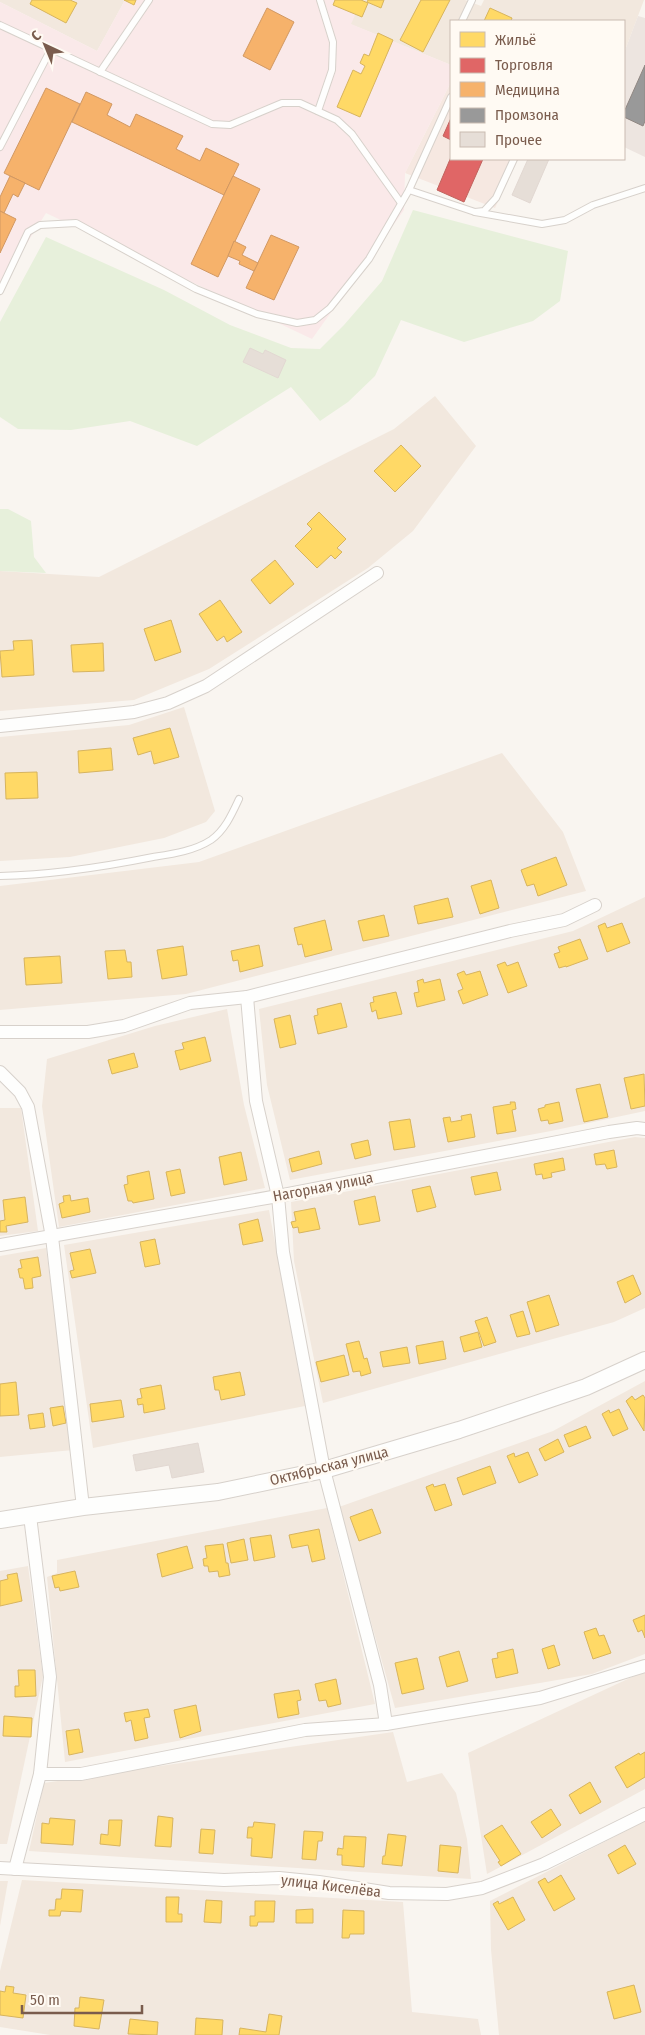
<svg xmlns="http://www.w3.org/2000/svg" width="645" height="2035" font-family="'Fira Sans Condensed',sans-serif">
<rect width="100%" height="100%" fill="#f9f5f0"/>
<g fill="#f2e8de">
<path d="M0 0H125L97 51 0 2Z"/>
<path d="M362 0H465L481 6 484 0H644L624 53V21H451V65L350 24Z"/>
<path d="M435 396 476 446 413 531 368 568 209 669 134 700 0 711V571L99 577 394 429Z"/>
<path d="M184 707 215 811 206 822 164 838 70 857 0 861V737L129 725Z"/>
<path d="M502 753 563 832 586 891 186 994 0 1010V886L199 862Z"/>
<path d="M645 897V1111L551 1131 290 1180 267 1085 259 1009 573 931Z"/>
<path d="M227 1009 244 1105 265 1188 59 1227 42 1106 47 1059 155 1026Z"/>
<path d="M0 1108H21L38 1231 0 1236Z"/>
<path d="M635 1137 645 1138V1308L614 1322 323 1403 294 1261 291 1202Z"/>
<path d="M269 1210 305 1406 93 1448 64 1245Z"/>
<path d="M46 1248 73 1450 0 1457V1256Z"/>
<path d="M645 1381V1654L592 1674 395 1708 339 1507 553 1431Z"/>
<path d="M327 1508 375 1704 65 1762 47 1577 57 1573V1560Z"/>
<path d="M28 1566 43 1676 7 1844H0V1571Z"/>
<path d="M645 1671V1789L487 1874 468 1753Z"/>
<path d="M393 1732 407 1782 442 1773 456 1793 467 1839 471 1879 29 1851 44 1783Z"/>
<path d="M645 1821V2035H499L491 1950 490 1901Z"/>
<path d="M22 1880 403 1902 412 2012 478 2019 481 2035H50L0 2027V1971Z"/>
<path d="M0 1881H8L0 1926Z"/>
</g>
<path fill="#f6e8e1" d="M451 82V159H518L495 208 405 173Z"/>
<path fill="#ede5e0" d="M638 16 645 18V157L624 147V53Z"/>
<path fill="#fae9e9" d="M125 0H362L351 24 451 65V82L405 173 404 210 312 339 46 213 0 286V2L97 51Z"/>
<g fill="#e7f0db">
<path d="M413 210 568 251 560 301 533 321 464 342 401 320 375 376 348 402 320 421 291 387 197 446 130 421 71 430 18 429 0 417V322L46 237 164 290 230 325 291 348 320 349 344 325 382 281Z"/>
<path d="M0 509H8L31 521 34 557 46 573 0 571Z"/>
</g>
<g fill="#ffd966" stroke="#d7b45e">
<path d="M32 0H70L77 3 66 23 30 4Z"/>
<path d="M124 0H136L134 5Z"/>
<path d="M335 0H361L368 3 362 17 333 5Z"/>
<path d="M368 0H384L381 8 367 2Z"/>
<path d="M421 0H450L423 52 400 40Z"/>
<path d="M490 8 512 18 511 21H484Z"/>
<path d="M378 33 393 40 360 117 337 107 353 70 361 74 365 66 360 63 364 54 369 56Z"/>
<path d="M401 445 421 466 395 492 374 471Z"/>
<path d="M319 512 346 539 337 548 342 552 335 559 331 555 317 568 295 546 312 529 307 524Z"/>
<path d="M275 560 294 584 270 604 251 580Z"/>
<path d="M220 600 242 632 227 642 224 636 217 641 199 614Z"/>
<path d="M171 620 181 652 155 661 144 629Z"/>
<path d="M32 640 34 675 2 677 0 651 14 650 13 641Z"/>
<path d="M103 643 104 671 73 672 71 645Z"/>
<path d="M170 728 179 757 154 764 151 751 138 755 133 738Z"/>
<path d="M111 748 113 770 79 773 78 751Z"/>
<path d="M37 772 38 798 6 799 5 773Z"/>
<path d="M556 857 567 885 538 896 534 884 527 886 521 870Z"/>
<path d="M491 880 499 908 480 914 471 886Z"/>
<path d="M448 898 453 917 418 924 414 906Z"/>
<path d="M384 915 389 936 363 941 358 921Z"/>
<path d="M325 920 332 950 305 957 302 944 298 945 294 928Z"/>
<path d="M605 923 607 928 622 923 630 943 607 952 598 926Z"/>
<path d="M580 939 588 959 566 967V966L559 968 554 954 560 952 558 947Z"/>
<path d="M259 945 263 966 240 972 238 960 233 961 231 951Z"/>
<path d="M183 946 187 975 162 979 157 950Z"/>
<path d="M125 950 127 962H131L132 977 108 979 105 951Z"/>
<path d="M60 956 62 983 26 985 24 958Z"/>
<path d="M505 962 507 966 518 962 527 986 508 993 497 965Z"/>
<path d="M464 971 466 975 480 971 488 995 463 1004 458 991 463 989 457 974Z"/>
<path d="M423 979 424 983 440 979 445 1000 417 1007 414 993 419 992 417 981Z"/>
<path d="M396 992 402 1014 378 1019 376 1010 372 1012 370 1003 374 1002 373 997Z"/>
<path d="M341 1003 347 1027 318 1034 314 1016 318 1015 317 1009Z"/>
<path d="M290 1015 296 1044 280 1048 274 1019Z"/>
<path d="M205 1037 211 1061 180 1070 175 1051 184 1049 182 1043Z"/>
<path d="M134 1053 138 1067 112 1074 108 1060Z"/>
<path d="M644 1074 645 1106 631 1109 624 1078Z"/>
<path d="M600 1084 608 1117 584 1122 576 1089Z"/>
<path d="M510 1102H515L516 1109 512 1110 516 1131 497 1134 493 1107 511 1104Z"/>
<path d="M559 1102 563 1121 549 1124 548 1120 541 1121 538 1109 545 1107V1105Z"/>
<path d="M471 1114 475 1137 448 1142 443 1118 450 1117 451 1122 462 1120 461 1116Z"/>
<path d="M410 1119 415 1147 394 1150 389 1122Z"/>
<path d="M368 1140 371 1155 355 1159 351 1144Z"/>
<path d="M614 1150 617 1167 607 1169 605 1164 596 1165 594 1154Z"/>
<path d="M319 1151 322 1164 292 1172 289 1159Z"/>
<path d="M241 1152 247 1180 224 1185 219 1157Z"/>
<path d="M563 1158 565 1170 551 1173 552 1177 543 1179 542 1174 536 1175 534 1164Z"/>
<path d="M180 1169 185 1193 171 1196 166 1172Z"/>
<path d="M149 1171 154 1199 133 1203 132 1201H128L124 1185 128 1184 127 1176Z"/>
<path d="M497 1172 501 1190 475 1195 471 1177Z"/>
<path d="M430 1186 436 1207 417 1212 412 1190Z"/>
<path d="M70 1195 71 1201 88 1198 90 1212 62 1218 59 1204 64 1202 63 1196Z"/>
<path d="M375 1196 380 1221 359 1225 354 1201Z"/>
<path d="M25 1197 28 1222 6 1226 7 1232H0V1221L5 1220 3 1200Z"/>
<path d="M315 1208 320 1229 299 1233 298 1227 293 1228 291 1222 296 1221 294 1212Z"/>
<path d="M258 1219 263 1241 243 1245 239 1224Z"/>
<path d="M155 1239 160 1264 145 1267 140 1242Z"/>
<path d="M90 1249 96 1273 72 1278 70 1271 74 1270 70 1253Z"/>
<path d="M38 1257 41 1276 32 1278 33 1288 25 1289 23 1278H20L18 1269 22 1268 20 1260Z"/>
<path d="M633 1275 641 1294 625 1303 617 1282Z"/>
<path d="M549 1295 559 1325 536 1332 527 1302Z"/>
<path d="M523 1311 530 1334 517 1337 510 1315Z"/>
<path d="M487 1317 496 1342 484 1346 475 1321Z"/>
<path d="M478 1332 482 1347 464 1352 460 1337Z"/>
<path d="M359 1341 364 1359 367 1358 371 1373 361 1376 360 1371 353 1372 346 1344Z"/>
<path d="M443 1341 446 1359 419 1364 416 1346Z"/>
<path d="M407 1347 410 1363 383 1367 380 1352Z"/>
<path d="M344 1355 349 1375 321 1382 316 1362Z"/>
<path d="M240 1372 245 1395 221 1400 219 1390H215L213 1377Z"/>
<path d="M16 1382 19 1415 0 1416V1384Z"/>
<path d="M161 1385 165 1409 144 1413 143 1404 138 1405 137 1399 142 1398 140 1389Z"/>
<path d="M643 1395 645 1398 644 1431 626 1401 632 1396 635 1400Z"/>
<path d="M121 1400 124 1417 92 1422 90 1404Z"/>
<path d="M63 1406 66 1423 53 1426 50 1408Z"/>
<path d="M619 1409 628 1429 613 1436 602 1414 609 1410 610 1413Z"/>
<path d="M43 1413 45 1427 30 1429 28 1415Z"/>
<path d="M586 1426 591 1438 569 1447 564 1435Z"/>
<path d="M558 1439 564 1452 545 1461 539 1449Z"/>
<path d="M528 1452 538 1475 519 1483 507 1456 514 1453 515 1457Z"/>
<path d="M490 1466 496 1483 463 1495 457 1478Z"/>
<path d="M433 1484 434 1487 445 1484 452 1505 435 1511 426 1487Z"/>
<path d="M372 1509 381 1533 359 1541 350 1517Z"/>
<path d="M319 1529 325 1559 312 1562 308 1545 292 1548 289 1535Z"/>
<path d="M271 1535 275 1557 254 1561 250 1538Z"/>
<path d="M244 1539 248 1560 231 1563 227 1543Z"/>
<path d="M223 1544 226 1563H228L230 1575 219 1577 218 1571 209 1572 208 1566H204L203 1559 207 1558 205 1546Z"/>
<path d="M187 1546 193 1568 162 1577 157 1554Z"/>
<path d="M75 1571 79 1587 60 1591 59 1587 55 1588 52 1576Z"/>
<path d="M17 1573 22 1601 0 1606V1581L8 1579 7 1575Z"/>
<path d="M645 1615V1638L642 1630 638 1632 633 1620Z"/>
<path d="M596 1628 599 1636 604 1635 611 1653 593 1659 584 1632Z"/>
<path d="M554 1645 560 1665 548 1669 542 1649Z"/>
<path d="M513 1649 518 1673 496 1678 492 1659 498 1658 497 1653Z"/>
<path d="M459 1651 468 1681 447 1687 439 1657Z"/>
<path d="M417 1658 424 1689 402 1694 395 1663Z"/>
<path d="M18 1670H35L36 1696 15 1697V1686H19Z"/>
<path d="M336 1679 341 1704 328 1707 326 1700 319 1701 315 1684Z"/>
<path d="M299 1690 301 1700 297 1701 299 1714 278 1718 274 1694Z"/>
<path d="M196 1705 201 1731 180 1738 174 1710Z"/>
<path d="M148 1709 150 1717 144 1718 148 1738 135 1741 131 1720 126 1722 124 1713Z"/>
<path d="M4 1716 32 1718 31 1737 3 1736Z"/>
<path d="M79 1729 83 1752 69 1755 66 1731Z"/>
<path d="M645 1752V1777L627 1788 615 1767 639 1753 640 1755Z"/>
<path d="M590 1782 601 1802 580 1814 569 1795Z"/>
<path d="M551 1809 561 1825 542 1838 531 1822Z"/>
<path d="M158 1816 173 1818 171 1847 155 1846Z"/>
<path d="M50 1818 75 1820 73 1845 41 1843 42 1823 49 1824Z"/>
<path d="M109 1820H122L120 1846 100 1844 101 1834 108 1835Z"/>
<path d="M254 1822 275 1824 272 1858 251 1856 252 1838H247L248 1827H253Z"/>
<path d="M502 1825 521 1854 501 1866 498 1862 500 1861 484 1836Z"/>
<path d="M201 1829 215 1830 213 1854 199 1853Z"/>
<path d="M304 1831 323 1832 322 1841H318L316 1860 302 1859Z"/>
<path d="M388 1834 406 1836 402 1866 382 1864 383 1856H385Z"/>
<path d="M344 1836 366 1837 364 1867 342 1865V1855H337L338 1848 343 1849Z"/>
<path d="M440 1845 461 1847 458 1873 438 1871Z"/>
<path d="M625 1845 636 1864 618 1874 608 1855Z"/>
<path d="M561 1875 575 1899 554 1911 538 1882 545 1878 548 1883Z"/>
<path d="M62 1889 83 1890 81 1912 61 1911 60 1916H49V1910H55L56 1899H61Z"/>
<path d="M166 1897H179L178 1914H182V1922H166Z"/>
<path d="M513 1897 525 1920 508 1930 493 1904 498 1901 499 1904Z"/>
<path d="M206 1900 222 1901 221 1923 204 1922Z"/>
<path d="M255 1901H275L274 1922H258L257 1926H250V1916H255Z"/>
<path d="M313 1909V1923H296V1910Z"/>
<path d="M343 1910 364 1911V1934H350L349 1938H342Z"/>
<path d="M634 1985 641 2012 614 2019 607 1992Z"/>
<path d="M6 1986 14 1987 13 1993 26 1995 23 2018 0 2015V1991L5 1992Z"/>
<path d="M80 1997 104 2000 99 2029 74 2026 75 2008H79Z"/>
<path d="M269 2014 282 2016 279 2035H239L240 2028 266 2032Z"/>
<path d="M196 2018 223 2020 222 2035H195Z"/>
<path d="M130 2019 158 2022 157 2035 128 2034Z"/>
</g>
<g fill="#e06666" stroke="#c1635e">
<path d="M451 118V140L443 136Z"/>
<path d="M451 157V159H483L464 202 437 190Z"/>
</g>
<g fill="#f6b26b" stroke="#d19862">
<path d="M267 8 294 22 270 70 243 56Z"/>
<path d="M46 88 80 104 39 190 4 173Z"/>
<path d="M86 92 112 104 107 115 130 127 136 114 183 136 176 149 200 161 206 148 239 164 224 195 72 122Z"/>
<path d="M10 176 25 183 18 197 13 194 4 213 0 211V197Z"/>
<path d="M233 176 260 189 218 277 191 264Z"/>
<path d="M0 211 16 219 0 253Z"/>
<path d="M271 235 299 247 274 300 246 288Z"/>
<path d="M234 241 246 247 242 255 258 263 254 271 239 264 240 261 228 256Z"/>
</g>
<path fill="#999" stroke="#908782" d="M645 65V121L643 126 624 117V112Z"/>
<g fill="#e6ded7" stroke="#e2d8d2">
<path d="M528 159H549L530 203 512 195Z"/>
<path d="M250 348 263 354 265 350 286 360 278 378 243 362Z"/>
<path d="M198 1443 204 1472 172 1478 169 1465 136 1471 133 1455Z"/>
</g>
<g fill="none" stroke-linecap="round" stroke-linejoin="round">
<g stroke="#d7d1cb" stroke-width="8">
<g id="service">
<path d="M462 21 472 0"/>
<path d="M0 25 212 124 230 125 282 103H300L337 120 352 134 401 203"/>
<path d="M100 72 149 0"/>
<path d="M318 111 332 70 333 42 320 0"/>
<path d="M0 147 51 49"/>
<path d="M409 190 475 212 484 211 496 198 514 159"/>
<path d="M475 212 542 224 565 220 593 205 645 188"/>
<path d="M0 291 28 232 40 225 76 223 196 289 257 314 297 323 315 320 330 308 369 259 409 190 451 97"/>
<path d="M0 876C51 875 103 867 153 857 172 854 194 851 211 840 225 830 232 814 239 799"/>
</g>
</g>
<g stroke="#d7d1cb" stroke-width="14">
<g id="minor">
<path d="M0 726 134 712 168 703 206 686 377 573"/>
<path d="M247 997 256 1101 278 1196 283 1252 324 1470 380 1685 386 1724"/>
<path d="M0 1032H88L124 1026 190 1003 247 997 510 931 564 920 595 905"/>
<path d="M0 1072 20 1092 28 1107 52 1237 83 1507"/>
<path d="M0 1245 278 1196 609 1132 637 1128 645 1129"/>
<path d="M40 1774H81L305 1730 386 1724 540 1698 645 1666"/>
<path d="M0 1868 224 1880 279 1878 319 1882 389 1893 447 1894 482 1888 544 1864 645 1814"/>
<path d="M15 1869 40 1774 50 1677 30 1516"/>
</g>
</g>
<g stroke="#d7d1cb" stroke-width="18">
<path id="tertiary" d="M0 1520 83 1507 218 1492 324 1470 459 1430 586 1387 645 1360"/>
</g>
<use href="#service" stroke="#fefefd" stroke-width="6"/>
<use href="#minor" stroke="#fefefd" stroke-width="12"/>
<use href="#tertiary" stroke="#fefefd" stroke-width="16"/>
</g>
<g text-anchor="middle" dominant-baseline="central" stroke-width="5" stroke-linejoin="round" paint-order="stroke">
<g font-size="15" fill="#7a5c4d" stroke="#fffaf3">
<text transform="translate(323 1187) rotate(-11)">Нагорная улица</text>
<text transform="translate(329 1466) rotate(-14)">Октябрьская улица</text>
<text transform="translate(331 1886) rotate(7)">улица Киселёва</text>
</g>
</g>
<rect x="450" y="20" width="175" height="140" fill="#fffaf3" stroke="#cabbb1"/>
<rect x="460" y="32" width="25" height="15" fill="#ffd966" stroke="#cabbb1"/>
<text x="495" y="45" font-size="15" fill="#7a5c4d">Жильё</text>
<rect x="460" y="58" width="25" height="15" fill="#e06666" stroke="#cabbb1"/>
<text x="495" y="70" font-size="15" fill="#7a5c4d">Торговля</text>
<rect x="460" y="82" width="25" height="15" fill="#f6b26b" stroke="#cabbb1"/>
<text x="495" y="95" font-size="15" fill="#7a5c4d">Медицина</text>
<rect x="460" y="108" width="25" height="15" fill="#999999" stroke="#cabbb1"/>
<text x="495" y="120" font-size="15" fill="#7a5c4d">Промзона</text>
<rect x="460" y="132" width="25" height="15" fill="#e6ded7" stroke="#cabbb1"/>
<text x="495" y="145" font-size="15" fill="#7a5c4d">Прочее</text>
<g transform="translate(45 45) rotate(316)" stroke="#fffaf3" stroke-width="4" paint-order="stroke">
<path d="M0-4L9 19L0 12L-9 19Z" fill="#7a5c4d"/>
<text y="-8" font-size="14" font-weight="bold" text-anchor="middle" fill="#7a5c4d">С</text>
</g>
<path d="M22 2005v8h120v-8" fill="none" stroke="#7a5c4d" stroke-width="2.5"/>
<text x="30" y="2005" font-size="15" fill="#7a5c4d" stroke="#fffaf3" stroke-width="4" paint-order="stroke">50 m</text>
</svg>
